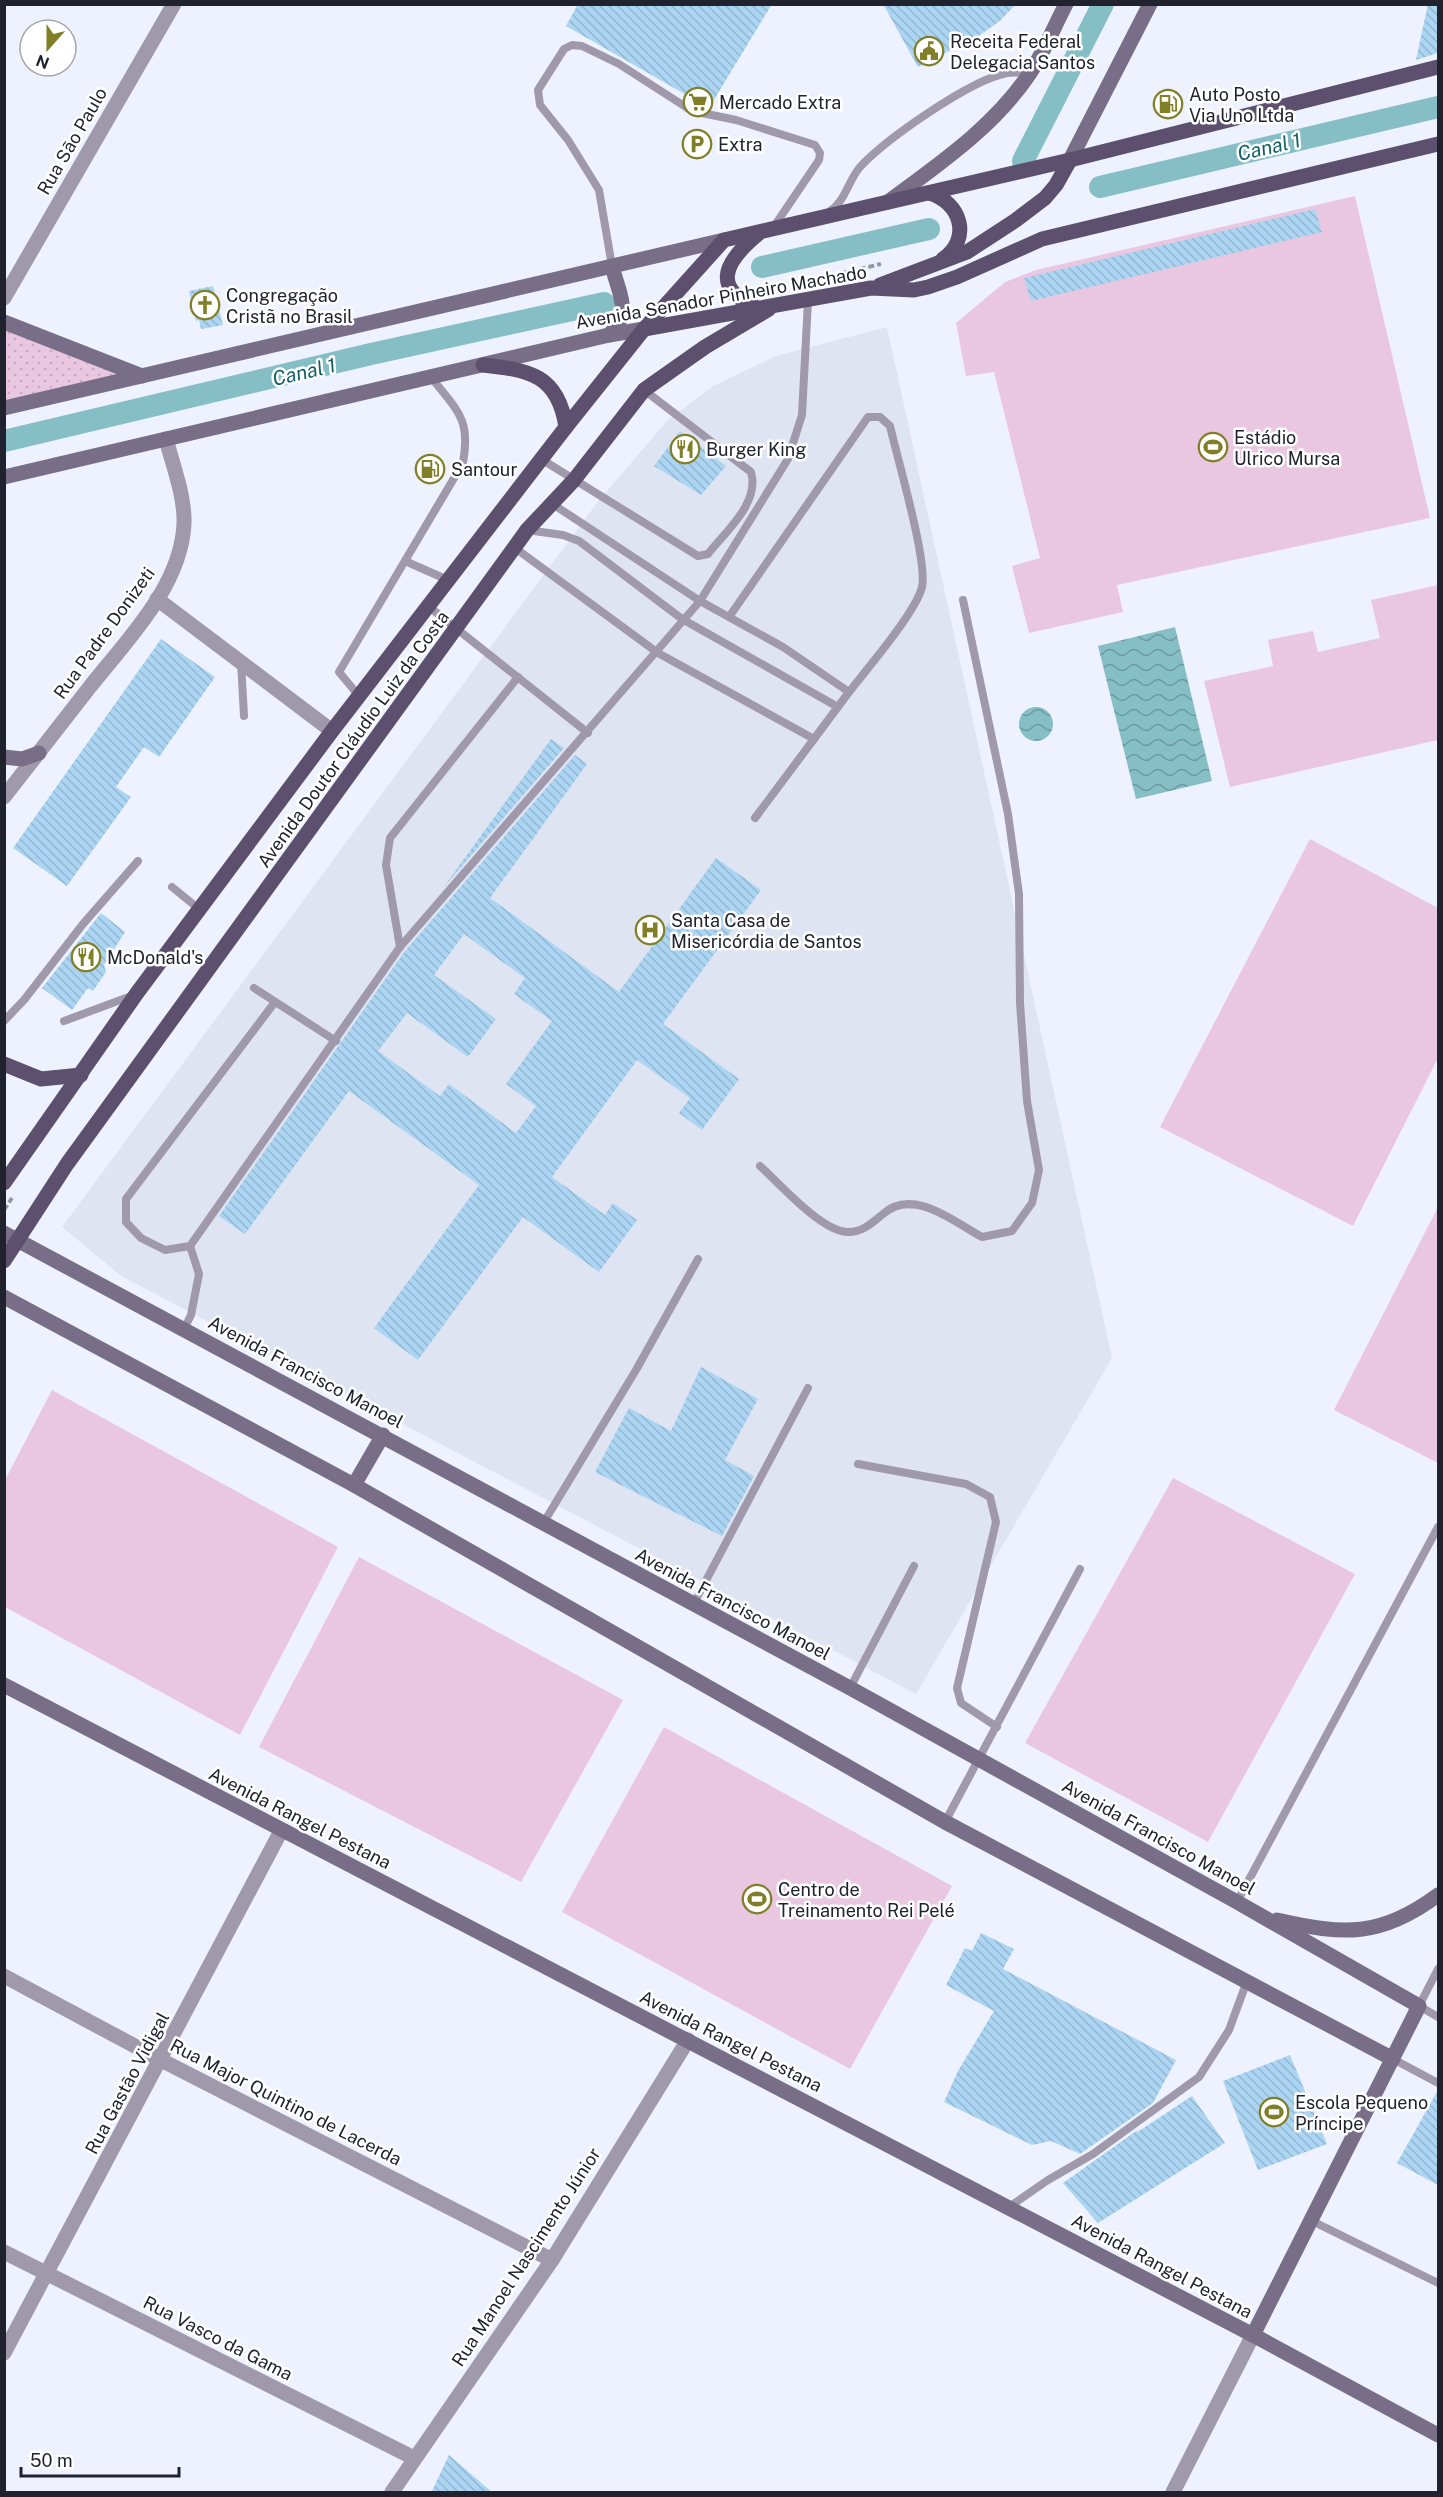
<svg xmlns="http://www.w3.org/2000/svg" width="1443" height="2497" font-family="'Public Sans',sans-serif">
<defs>
<pattern id="grass-dots" width="8" height="8" patternUnits="userSpaceOnUse" patternTransform="scale(1.5)"><rect width="8" height="8" fill="#eac7e1"/><path d="M2 2h.1M6 6h.1" fill="none" stroke="#c8abc1" stroke-width="1.8" stroke-linecap="round"/></pattern>
<pattern id="water-waves" width="16" height="10" patternUnits="userSpaceOnUse" patternTransform="scale(1.5)"><rect width="16" height="10" fill="#85bec5"/><path d="M0 5q4-4 8 0t8 0" fill="none" stroke="#6c9aa0"/></pattern>
<pattern id="building-back-hatch" width="6" height="6" patternUnits="userSpaceOnUse" patternTransform="scale(1.5)"><rect width="6" height="6" fill="#abd5f2"/><path d="M-1 5l2 2M0 0l6 6M5-1l2 2" fill="none" stroke="#93b7d0"/></pattern>
</defs>
<rect width="100%" height="100%" fill="#eef2fe"/>
<path fill="#dfe4f2" d="M887 327 1112 1358 916 1694 121 1276 62 1227 599 500 667 421 713 386 776 356Z"/>
<path fill="url(#grass-dots)" d="M5 330 124 375 5 400Z"/>
<g fill="#eac7e1">
<path d="M1355 196 1430 518 1117 585 1123 612 1029 633 1012 566 1040 558 994 372 966 376 956 323 1005 282 1036 270Z"/>
<path d="M1438 585V740L1230 787 1204 681 1273 666 1268 640 1313 631 1318 652 1380 638 1371 600Z"/>
<path d="M1310 839 1438 908V1058L1353 1226 1160 1127Z"/>
<path d="M1438 1207V1463L1334 1410Z"/>
<path d="M52 1390 338 1547 240 1735 5 1607V1480Z"/>
<path d="M1173 1478 1355 1574 1208 1842 1025 1743Z"/>
<path d="M359 1557 623 1700 521 1882 259 1747Z"/>
<path d="M664 1727 952 1886 850 2069 562 1912Z"/>
</g>
<g fill="url(#water-waves)">
<path d="M1175 627 1212 781 1136 799 1098 646Z"/>
<circle cx="1036" cy="724" r="17"/>
</g>
<g fill="none" stroke-linecap="round" stroke-linejoin="round">
<g stroke="#85bec5" stroke-width="22">
<path d="M1023 161 1103 4"/>
<path d="M1100 187 1438 107"/>
<path d="M762 267 929 229"/>
<path d="M4 441 371 354 604 303"/>
</g>
</g>
<g fill="url(#building-back-hatch)" fill-rule="evenodd">
<path d="M578 4H772L709 108 566 26Z"/>
<path d="M883 4H1016L1000 21 980 35 918 67Z"/>
<path d="M1428 4H1438V53L1416 60Z"/>
<path d="M1315 209 1322 232 1031 301 1024 278Z"/>
<path d="M213 286 223 325 201 329 199 320 196 321 189 291Z"/>
<path d="M680 431 726 466 701 495 654 466Z"/>
<path d="M161 639 215 677 159 757 144 747 116 787 131 797 67 886 13 848Z"/>
<path d="M551 739 564 748 443 888Z"/>
<path d="M575 755 587 764 490 898 619 992 716 858 761 890 663 1024 739 1079 702 1130 679 1113 690 1098 637 1060 552 1177 605 1215 613 1203 637 1220 599 1272 523 1217 418 1360 374 1328 479 1185 349 1091 245 1234 219 1216 405 951ZM464 934 525 978 514 994 552 1021 506 1084 536 1106 516 1133 449 1084 440 1096 378 1051 407 1013 468 1057 496 1019 434 975Z"/>
<path d="M101 913 125 932 104 965 106 972 93 991 88 988 72 1010 42 988Z"/>
<path d="M701 1367 758 1399 725 1460 754 1476 722 1536 595 1472 629 1408 671 1431Z"/>
<path d="M981 1933 1014 1949 1003 1969 1176 2060 1153 2103 1080 2154 1051 2141 1032 2145 944 2102 958 2071 994 2011 946 1985 965 1948 972 1951Z"/>
<path d="M1290 2055 1327 2144 1258 2170 1223 2081Z"/>
<path d="M1438 2090V2185L1397 2163Z"/>
<path d="M1192 2096 1225 2143 1098 2223 1063 2183 1139 2129 1136 2133Z"/>
<path d="M449 2455 493 2493H431Z"/>
</g>
<g fill="none" stroke-linecap="round" stroke-linejoin="round">
<g stroke="#9498a3" stroke-width="4" stroke-dasharray="6 3" stroke-linecap="butt">
<path d="M842 273 881 264"/>
<path d="M4 1210 12 1198"/>
</g>
<g stroke="#a099ab" stroke-width="8">
<path d="M829 212C845 202 848 181 860 167 886 139 970 80 1007 73 1014 72 1023 73 1030 73"/>
<path d="M612 266 599 190 568 140 540 105 538 90 564 49 572 45 582 46 619 64 692 111 736 120 815 145 820 153 819 160 773 228"/>
<path d="M541 459 698 556 708 554C726 531 760 503 751 472L644 390"/>
<path d="M551 503 700 601 783 647 849 692 814 739"/>
<path d="M527 530 563 535 579 541 682 619 838 707"/>
<path d="M515 548 658 653 814 739 755 818"/>
<path d="M405 561 448 580"/>
<path d="M428 606 588 733"/>
<path d="M729 617 868 417H880L890 426C897 457 928 562 922 587 916 612 867 669 849 692"/>
<path d="M241 662 244 716"/>
<path d="M359 696 339 672 463 463C471 418 457 411 431 377"/>
<path d="M172 887 199 909"/>
<path d="M400 947 386 865 390 838 518 677"/>
<path d="M254 988 336 1041"/>
<path d="M275 1002 126 1199V1222L141 1238 165 1250 190 1246 400 947 700 601 788 459 802 415 808 301"/>
<path d="M4 1021 24 1000 83 924 138 861"/>
<path d="M64 1021 134 995"/>
<path d="M760 1166C779 1183 821 1231 847 1232 862 1233 872 1223 883 1214 913 1187 954 1222 982 1237L1012 1231 1032 1203 1039 1170 1027 1101 1020 1003 1019 894 1008 814 963 600"/>
<path d="M184 1329 191 1315 199 1274 190 1246"/>
<path d="M858 1464 966 1484 990 1497 996 1522 957 1688 961 1703 997 1727"/>
<path d="M544 1522 636 1370 698 1259"/>
<path d="M693 1605 808 1388"/>
<path d="M850 1688 914 1566"/>
<path d="M945 1822 1080 1569"/>
<path d="M1237 1902 1438 1527"/>
<path d="M1438 1969 1419 2006 1438 2017"/>
<path d="M1393 2059 1438 2083"/>
<path d="M1009 2207 1048 2180 1093 2154 1199 2077 1229 2030 1247 1981"/>
<path d="M1310 2220 1438 2283"/>
</g>
<g stroke="#a099ab" stroke-width="15">
<path d="M4 298 174 4"/>
<path d="M157 599 332 731"/>
<path d="M4 797C33 760 61 724 89 688 126 641 181 587 184 524 185 496 173 466 166 439"/>
<path d="M4 1976 161 2060 552 2260"/>
<path d="M4 2252 414 2458"/>
<path d="M4 2353 281 1831"/>
<path d="M392 2492 552 2260 688 2040"/>
<path d="M1173 2492 1253 2335"/>
</g>
<g stroke="#786e88" stroke-width="15">
<path d="M1070 160 1150 4"/>
<path d="M888 202C939 164 994 127 1030 73 1044 52 1054 27 1066 4"/>
<path d="M4 322 142 376"/>
<path d="M609 335C633 312 619 295 612 266"/>
<path d="M4 408 724 240"/>
<path d="M4 477 609 335 644 329"/>
<path d="M4 757 22 759 39 753"/>
<path d="M4 1233 850 1688 1237 1902 1419 2006 1253 2335"/>
<path d="M4 1297 354 1485 945 1822 1393 2059"/>
<path d="M354 1485 383 1435"/>
<path d="M4 1685 1253 2335 1438 2435"/>
<path d="M1277 1920C1344 1935 1380 1938 1438 1895"/>
</g>
<g stroke="#5c506e" stroke-width="15">
<path d="M929 193C961 202 972 239 943 259"/>
<path d="M758 234C723 263 710 290 762 310"/>
<path d="M880 285 967 252 1016 220 1045 198 1056 185 1070 160"/>
<path d="M644 329 871 288 914 290 928 287 957 277 1042 239 1438 144"/>
<path d="M483 365C530 370 558 375 566 427"/>
<path d="M4 1064 41 1079 81 1075"/>
<path d="M4 1183 137 993 332 731 566 427 644 329 724 240 1070 160 1438 67"/>
<path d="M4 1261 67 1164 527 530 574 480 644 390 705 347 769 309"/>
</g>
</g>
<defs>
<g id="civic-ring" transform="scale(1.5)"><circle r="9.5" fill="#fff" stroke="#807f28" stroke-width="1.5"/><path d="M-.6-6.5H3V-4.5H.6V-3L4-1V1h2V6H-6V1h2V-1L-.6-3ZM-1.2 2.5V6h2.4V2.5Z" fill="#807f28"/></g>
<g id="supermarket-ring" transform="scale(1.5)"><circle r="9.5" fill="#fff" stroke="#807f28" stroke-width="1.5"/><path d="M-6-5.5h2.5l.6 2H6L4.5 2H-2.5L-4.4-4H-6ZM-1.5 3.2a1.3 1.3 0 1 0 .1 0ZM3 3.2a1.3 1.3 0 1 0 .1 0Z" fill="#807f28"/></g>
<g id="fuel-ring" transform="scale(1.5)"><circle r="9.5" fill="#fff" stroke="#807f28" stroke-width="1.5"/><path d="M-5.5-6h7V0h2V4h1.3V-2.5L3-4.5l.8-.8L6-3V5H2.5V1h-1V6h-7ZM-4.2-4.7v3.2H.2V-4.7Z" fill="#807f28"/></g>
<g id="parking-ring" transform="scale(1.5)"><circle r="9.5" fill="#fff" stroke="#807f28" stroke-width="1.5"/><path d="M-3.5-5.5H1a3.5 3.5 0 0 1 0 7H-1V5.5H-3.5ZM-1-3.4V-.6H.8a1.4 1.4 0 0 0 0-2.8Z" fill="#807f28"/></g>
<g id="church-ring" transform="scale(1.5)"><circle r="9.5" fill="#fff" stroke="#807f28" stroke-width="1.5"/><path d="M-1.2-6h2.4v3.5h3.3v2.4h-3.3V6h-2.4V-.1h-3.3v-2.4h3.3Z" fill="#807f28"/></g>
<g id="stadium-ring" transform="scale(1.5)"><circle r="9.5" fill="#fff" stroke="#807f28" stroke-width="1.5"/><path d="M0-5a6.5 5 0 1 0 0 10a6.5 5 0 1 0 0-10ZM-3.5-1.8h7v3.6h-7Z" fill="#807f28"/></g>
<g id="restaurant-ring" transform="scale(1.5)"><circle r="9.5" fill="#fff" stroke="#807f28" stroke-width="1.5"/><path d="M-5-6h1v4h1v-4h1v4h1v-4h1v5L-1.5 .5V6h-2V.5L-5-1ZM5-6V6H3V1.5H1.5Q1.5-4 5-6Z" fill="#807f28"/></g>
<g id="hospital-ring" transform="scale(1.5)"><circle r="9.5" fill="#fff" stroke="#807f28" stroke-width="1.5"/><path d="M-5-5h3v3.5h4V-5h3V5h-3V1.5h-4V5h-3Z" fill="#807f28"/></g>
</defs>
<g fill-rule="evenodd">
<use href="#civic-ring" x="929" y="51"/>
<use href="#supermarket-ring" x="698" y="102"/>
<use href="#fuel-ring" x="1168" y="104"/>
<use href="#parking-ring" x="697" y="144"/>
<use href="#church-ring" x="205" y="305"/>
<use href="#stadium-ring" x="1213" y="447"/>
<use href="#restaurant-ring" x="685" y="449"/>
<use href="#fuel-ring" x="430" y="469"/>
<use href="#hospital-ring" x="650" y="930"/>
<use href="#restaurant-ring" x="86" y="957"/>
<use href="#stadium-ring" x="757" y="1899"/>
<use href="#stadium-ring" x="1274" y="2112"/>
</g>
<g text-anchor="middle" dominant-baseline="central" stroke-width="5" stroke-linejoin="round" paint-order="stroke">
<g font-size="18" fill="#20232e" stroke="#fff" text-anchor="start">
<text x="950" y="41">Receita Federal<tspan x="950" dy="21">Delegacia Santos</tspan></text>
<text x="1189" y="94">Auto Posto<tspan x="1189" dy="21">Via Uno Ltda</tspan></text>
<text x="719" y="102">Mercado Extra</text>
<text x="718" y="144">Extra</text>
<text x="226" y="295">Congregação<tspan x="226" dy="21">Cristã no Brasil</tspan></text>
<text x="1234" y="437">Estádio<tspan x="1234" dy="21">Ulrico Mursa</tspan></text>
<text x="706" y="449">Burger King</text>
<text x="451" y="469">Santour</text>
<text x="671" y="920">Santa Casa de<tspan x="671" dy="21">Misericórdia de Santos</tspan></text>
<text x="107" y="957">McDonald's</text>
<text x="778" y="1889">Centro de<tspan x="778" dy="21">Treinamento Rei Pelé</tspan></text>
<text x="1295" y="2102">Escola Pequeno<tspan x="1295" dy="21">Príncipe</tspan></text>
</g>
<g font-size="18" fill="#20232e" stroke="#fff">
<text transform="translate(72 141) rotate(-60)">Rua São Paulo</text>
<text transform="translate(721 297) rotate(-10)">Avenida Senador Pinheiro Machado</text>
<text transform="translate(104 633) rotate(-54)">Rua Padre Donizeti</text>
<text transform="translate(353 739) rotate(-54)">Avenida Doutor Cláudio Luiz da Costa</text>
<text transform="translate(306 1372) rotate(28)">Avenida Francisco Manoel</text>
<text transform="translate(733 1604) rotate(28)">Avenida Francisco Manoel</text>
<text transform="translate(300 1818) rotate(27)">Avenida Rangel Pestana</text>
<text transform="translate(1159 1837) rotate(29)">Avenida Francisco Manoel</text>
<text transform="translate(731 2041) rotate(27)">Avenida Rangel Pestana</text>
<text transform="translate(127 2083) rotate(-62)">Rua Gastão Vidigal</text>
<text transform="translate(286 2102) rotate(27)">Rua Major Quintino de Lacerda</text>
<text transform="translate(526 2257) rotate(-57)">Rua Manoel Nascimento Júnior</text>
<text transform="translate(1162 2266) rotate(28)">Avenida Rangel Pestana</text>
<text transform="translate(218 2338) rotate(27)">Rua Vasco da Gama</text>
</g>
<g font-size="20" font-style="italic" fill="#105f68" stroke="#fff">
<text transform="translate(1269 147) rotate(-13)">Canal 1</text>
<text transform="translate(304 372) rotate(-13)">Canal 1</text>
</g>
</g>
<rect width="1443" height="2497" fill="none" stroke="#20232e" stroke-width="12"/>
<g transform="translate(48 48) rotate(201)"><circle r="28" fill="#ffffff" stroke="#a6a7ab" stroke-width="1.5"/>
<path d="M0-4.5L10 22L0 15L-10 22Z" fill="#807f28"/>
<text y="-9" font-size="16" font-weight="bold" text-anchor="middle" fill="#20232e">N</text>
</g>
<path d="M21 2467v9h158v-9" fill="none" stroke="#20232e" stroke-width="3"/>
<text x="30" y="2467" font-size="18" fill="#20232e" stroke="#ffffff" stroke-width="4.5" paint-order="stroke">50 m</text>
</svg>
